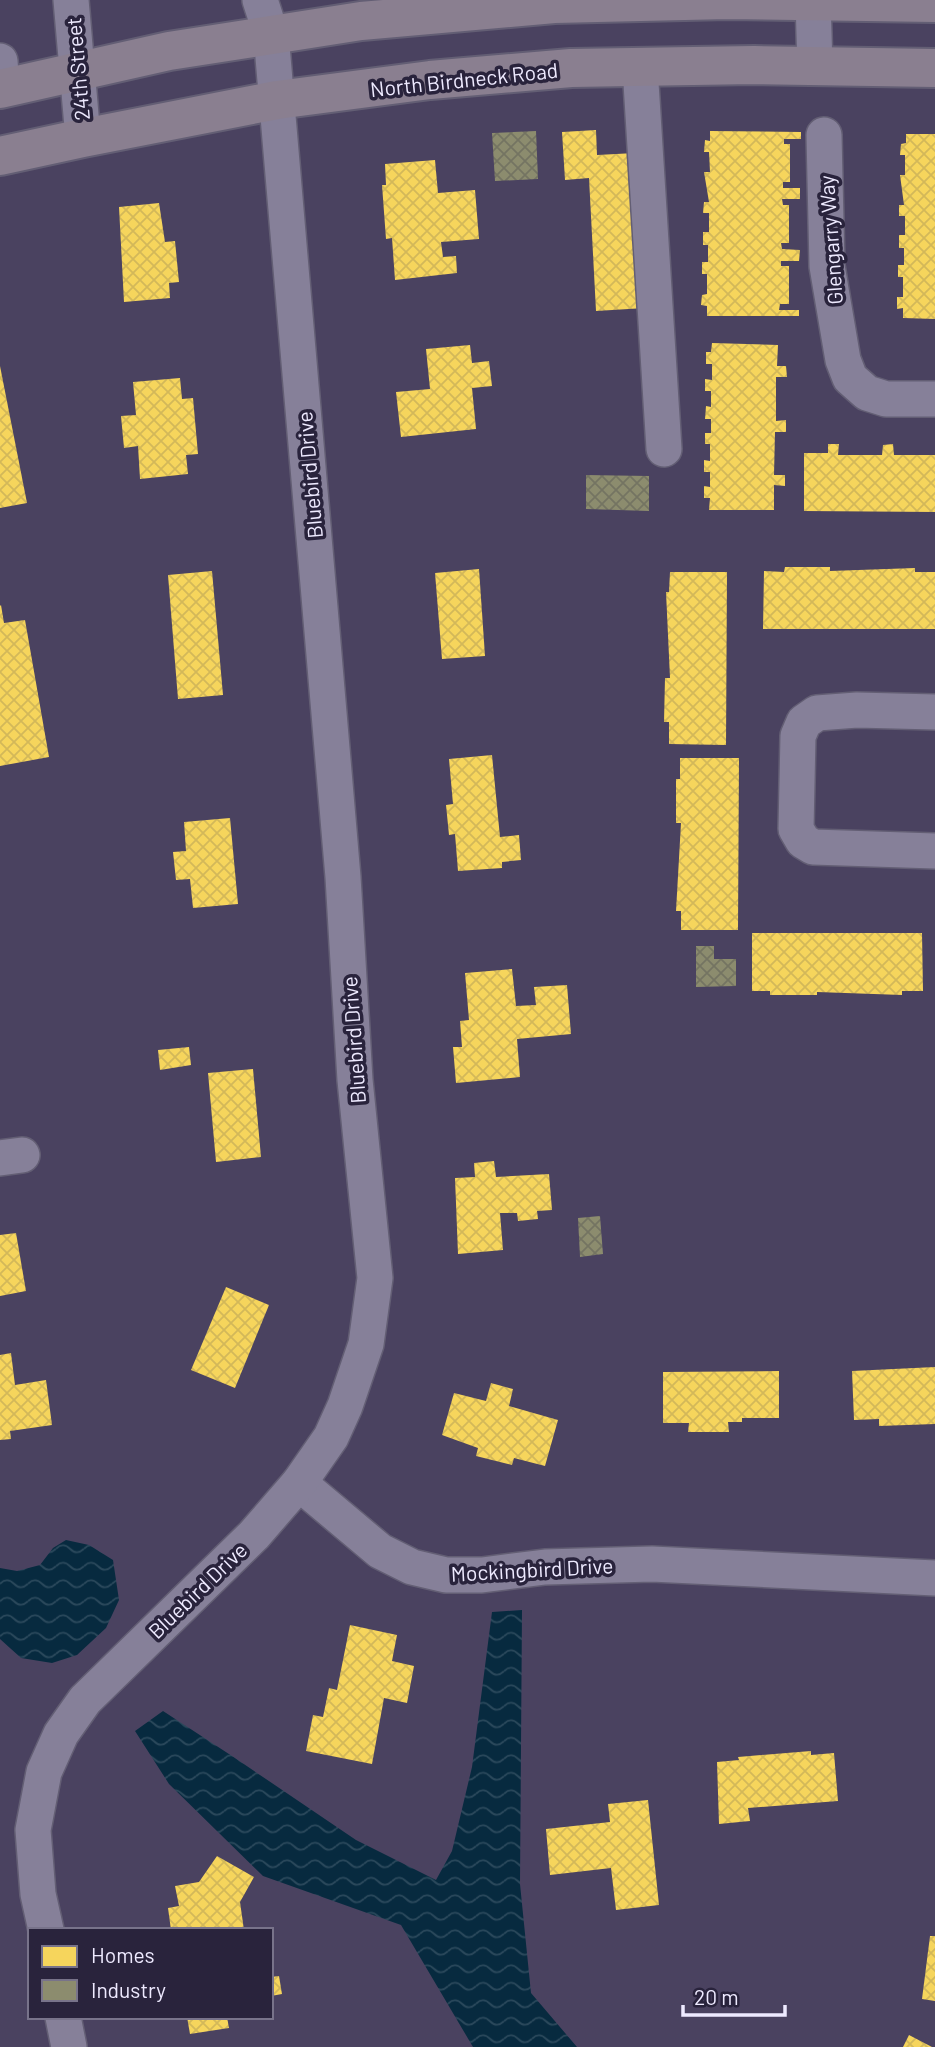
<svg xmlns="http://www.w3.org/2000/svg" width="935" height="2047" font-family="Barlow,sans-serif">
<defs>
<pattern id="water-waves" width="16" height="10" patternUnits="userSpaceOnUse" patternTransform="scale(1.75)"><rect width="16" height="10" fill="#072a3f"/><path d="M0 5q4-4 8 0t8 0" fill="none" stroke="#2b495c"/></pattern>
<pattern id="homes-cross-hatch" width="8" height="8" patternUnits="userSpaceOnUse" patternTransform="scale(1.75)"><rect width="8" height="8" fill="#f6d55c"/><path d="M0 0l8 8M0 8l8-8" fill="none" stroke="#d3b859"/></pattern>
<pattern id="industry-cross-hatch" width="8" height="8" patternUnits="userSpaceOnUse" patternTransform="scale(1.75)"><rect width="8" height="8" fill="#8c8c6e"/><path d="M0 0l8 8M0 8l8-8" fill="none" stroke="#747462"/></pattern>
</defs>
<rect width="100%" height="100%" fill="#4a4260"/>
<g fill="url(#water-waves)">
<path d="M66 1540 89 1545 113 1560 119 1600 106 1628 77 1655 52 1663 21 1658 0 1639V1568L17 1571 40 1565 53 1548Z"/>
<path d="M522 1610 520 1884 531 1993 577 2047H473L401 1925 263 1876 169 1784 135 1731 163 1711 232 1756 356 1840 436 1880 452 1851 472 1767 492 1612Z"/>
</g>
<g fill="url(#homes-cross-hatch)">
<path d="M596 130 597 155 635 153 645 308 596 311 589 178 565 180 562 132Z"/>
<path d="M710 131 801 132V139H784V144H790V182H783V188H800V199H782L783 205H789V243H781L782 249 800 250 799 261H781V266H789V304H780L779 310H799V316H707V306L701 305 702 295 707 294V274H702V262H708V245H703V232H709V213H703L704 202H709L704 172H710L709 152H704L705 140 710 141Z"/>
<path d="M906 134H935V319L903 318V308L897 309V297H903V277H898V265H904V248H899V235H905V216H899V205H904L900 175H905V155H900L901 144 906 143Z"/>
<path d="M435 160 438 193 475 190 479 239 441 242 443 257 456 256 457 273 395 280 392 238 386 239 382 185H386L385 164Z"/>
<path d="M159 203 165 242 175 241 179 282 169 283 170 298 124 302 119 207Z"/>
<path d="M712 343 778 345 777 366H786L787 377H776V421L786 420V432H775L774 475H785V486L774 485V510H709L710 498H704V486L710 487V472H704V460L710 461V444H705V433H711V419H705L706 406 711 407V391H705V379L712 380V364H706V352H711Z"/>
<path d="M470 345 472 363 489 361 492 386 472 388 476 429 401 437 396 392 430 389 426 349Z"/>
<path d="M0 366 27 503 0 508Z"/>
<path d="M180 378 182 399 193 398 198 454 186 455 188 474 140 479 138 446 124 448 121 416 136 415 133 382Z"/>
<path d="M828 444H839L838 455H882L883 445 893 444 894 455H935V512L804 511V453H828Z"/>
<path d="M785 567H830V571L915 568V572H935V629H763L764 571 784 572Z"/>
<path d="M479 569 485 656 442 659 435 573Z"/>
<path d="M212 571 223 695 178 699 168 575Z"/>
<path d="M670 572H727L726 745 669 744V722H664L665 678H670L666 592H669Z"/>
<path d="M1 605 4 623 25 620 49 757 0 766V606Z"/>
<path d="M492 755 500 837 519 835 521 860 502 862V868L458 871 455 834 449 835 446 805 453 804 449 759Z"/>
<path d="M680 758H739L738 930H681V911H676L681 823H676V779H680Z"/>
<path d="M230 818 238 904 193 908 190 879 176 880 173 852 186 851 184 822Z"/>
<path d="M752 933H922L923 991H902V995L817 992V995H770V991H752Z"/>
<path d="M512 969 516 1006 536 1005 534 987 567 985 571 1034 517 1039 520 1077 456 1083 453 1047H462L460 1021 469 1020 465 973Z"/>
<path d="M189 1047 191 1065 160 1070 158 1050Z"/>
<path d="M253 1069 261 1157 216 1162 208 1073Z"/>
<path d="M494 1161 496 1177 549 1174 552 1210 537 1211 538 1219 518 1221 517 1213H500L503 1250 458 1254 455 1178 475 1177 474 1163Z"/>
<path d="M16 1233 26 1291 0 1296V1235Z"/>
<path d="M226 1287 269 1305 235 1388 191 1370Z"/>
<path d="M11 1353 15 1385 46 1380 52 1425 10 1431 11 1439 0 1440V1355Z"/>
<path d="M935 1367V1424L879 1426V1419L854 1420 852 1371Z"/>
<path d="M779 1371V1418H742V1422H728L729 1432H688L689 1423H663V1372Z"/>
<path d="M491 1383 513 1389 509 1406 558 1420 545 1466 514 1458 512 1465 476 1456 478 1448 442 1435 454 1393 486 1401Z"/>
<path d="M350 1625 397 1635 392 1661 414 1666 407 1703 384 1698 372 1764 306 1751 313 1715 323 1717 329 1688 337 1690Z"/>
<path d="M811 1751V1755L834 1753 838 1801 748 1808 750 1821 719 1824 717 1762 739 1760 738 1757Z"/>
<path d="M648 1800 659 1905 616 1910 611 1868 550 1875 546 1829 610 1822 608 1804Z"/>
<path d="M217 1856 254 1877 240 1902 244 1930H171L168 1908 179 1906 175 1886 199 1882Z"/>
<path d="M930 1936H935V2001L922 1999Z"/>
<path d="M279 1976 282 1994 271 1996V1977Z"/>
<path d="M187 2017H227L229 2028 190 2034Z"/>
<path d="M909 2035 932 2047H903Z"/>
</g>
<g fill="url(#industry-cross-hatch)">
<path d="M536 131 538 179 495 181 492 133Z"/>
<path d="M586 475 649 476V511L586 509Z"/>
<path d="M696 946H714V959H736V986L696 987Z"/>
<path d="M600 1216 603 1254 580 1257 578 1218Z"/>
</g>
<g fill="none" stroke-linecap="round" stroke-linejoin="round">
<g stroke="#635e74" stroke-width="38">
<g id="minor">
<path d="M71 0 83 138"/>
<path d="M813 0 815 67"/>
<path d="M0 61 2 88"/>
<path d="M640 67 664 449"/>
<path d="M824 135 827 266 843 360 850 378 867 393 886 399H935"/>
<path d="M935 712 857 710 817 713 804 722 798 736 796 829 803 841 813 847 935 851"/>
<path d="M0 1158 22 1155"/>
<path d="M299 1483 380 1551 412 1567 446 1575H482L545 1567 652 1564 935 1578"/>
<path d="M46 1930 38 1894 33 1830 44 1772 61 1734 85 1700 254 1535 299 1483 331 1437 345 1406 366 1344 375 1278 355 1080 343 877 271 34 260 0"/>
<path d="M63 2017 69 2047"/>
</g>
</g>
<g stroke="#635e74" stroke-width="42">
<g id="major">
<path d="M0 89 169 51 361 21 554 4 728 0 935 3"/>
<path d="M0 156 83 138 277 100 430 80 571 68 754 65 935 68"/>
</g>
</g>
<use href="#minor" stroke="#868099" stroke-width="35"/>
<use href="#major" stroke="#8a7f90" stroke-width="38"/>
</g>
<g text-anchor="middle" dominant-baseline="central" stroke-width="7" stroke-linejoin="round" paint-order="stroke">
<g font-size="21" fill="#eeeaff" stroke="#29233c">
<text transform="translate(77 69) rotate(-95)">24th Street</text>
<text transform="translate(464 79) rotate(-6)">North Birdneck Road</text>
<text transform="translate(830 240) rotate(-94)">Glengarry Way</text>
<text transform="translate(309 475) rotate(-95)">Bluebird Drive</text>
<text transform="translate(353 1040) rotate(-94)">Bluebird Drive</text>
<text transform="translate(532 1569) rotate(-3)">Mockingbird Drive</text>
<text transform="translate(197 1590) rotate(-44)">Bluebird Drive</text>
</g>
</g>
<rect x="28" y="1928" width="245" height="91" fill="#29233c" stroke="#78738a" stroke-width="2"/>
<rect x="42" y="1946" width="35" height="21" fill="#f6d55c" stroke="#78738a" stroke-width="2"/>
<text x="91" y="1963" font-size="21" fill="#eeeaff">Homes</text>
<rect x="42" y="1980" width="35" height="21" fill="#8c8c6e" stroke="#78738a" stroke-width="2"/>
<text x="91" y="1998" font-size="21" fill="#eeeaff">Industry</text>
<path d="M683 2005v10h102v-10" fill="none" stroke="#eeeaff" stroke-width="3.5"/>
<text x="694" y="2005" font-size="21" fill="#eeeaff" stroke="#29233c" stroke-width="5" paint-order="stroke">20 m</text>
</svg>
